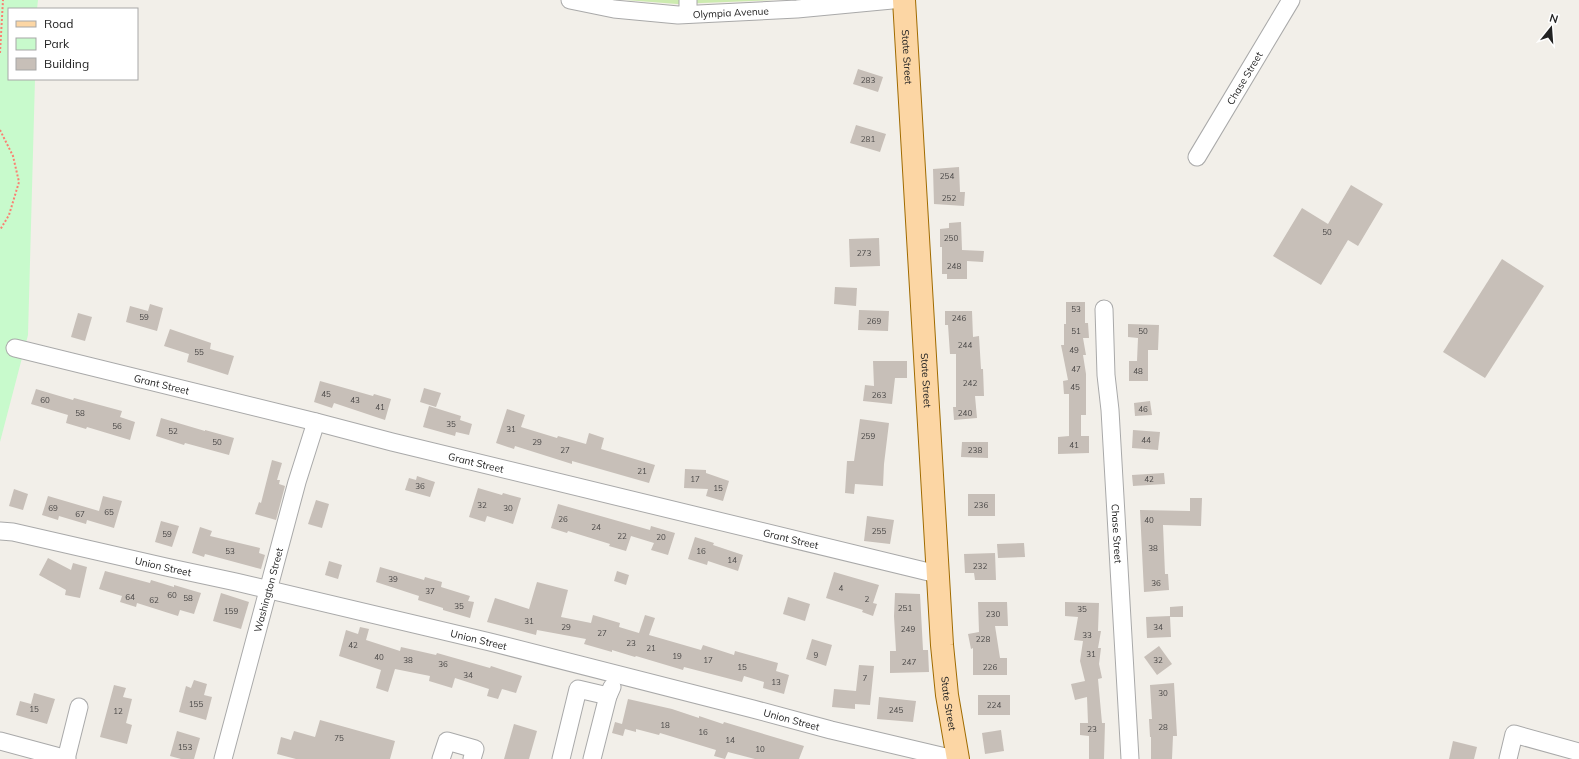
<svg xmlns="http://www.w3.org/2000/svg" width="1579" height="759" font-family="Mulish,sans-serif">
<rect width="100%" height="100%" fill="#f2efe9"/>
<path fill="#cdebb0" d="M626 0H774L677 4Z"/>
<path fill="#c8facc" d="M0 0H38L37 9H9V79H35L28 335 0 442Z"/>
<g fill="#c7bfb8">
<path d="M858 69 883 77 878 92 853 84Z"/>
<path d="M856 125 886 134 880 152 850 143Z"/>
<path d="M959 167 960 192H965L964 206 934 204 933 169Z"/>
<path d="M1351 185 1383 204 1358 246 1348 240 1321 285 1273 256 1302 208 1328 224Z"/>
<path d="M961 222 962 250 984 251 983 262 967 261V279H947V274H942V247H940V229L949 228V223Z"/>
<path d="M879 238 880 266 850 267 849 239Z"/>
<path d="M1502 259 1544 286 1485 378 1443 352Z"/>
<path d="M835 287 857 288 856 306 834 304Z"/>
<path d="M1066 302H1085V323H1088L1089 338H1083L1086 355H1083L1086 374V415H1081V436H1089V453L1058 454V437L1069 436V394H1064L1063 381 1068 380 1061 345H1064V324H1066Z"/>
<path d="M150 304 163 308 157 331 126 322 130 306 148 311Z"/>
<path d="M859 310 889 311 888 331 858 330Z"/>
<path d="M945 311H972L973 337 979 336 981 369H983L984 396H975L977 418 954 420 953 407H956V354H950L948 325H945Z"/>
<path d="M78 313 92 317 85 341 71 337Z"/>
<path d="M1128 324 1159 325 1158 350H1148V381H1129V361H1137L1138 338 1128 337Z"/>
<path d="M170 329 211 343 210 349 234 356 228 375 187 362 189 354 164 346Z"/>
<path d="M873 361H907V378H895L892 404 863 401 865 385 874 386Z"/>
<path d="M320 381 373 396 374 394 391 399 385 420 334 403 332 408 314 402Z"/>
<path d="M424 388 441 393 436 407 420 402Z"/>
<path d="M36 389 73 400 74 398 122 411 120 417 135 422 130 440 87 427 86 429 66 423 68 415 31 404Z"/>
<path d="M1150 401 1152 415 1135 416 1134 403Z"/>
<path d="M429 406 461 416 460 420 472 424 469 435 456 432 455 436 423 427Z"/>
<path d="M507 409 525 415 521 427 557 438 558 436 586 444 589 433 604 438 601 449 655 465 649 483 572 461V464L515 446 514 449 496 443Z"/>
<path d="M161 418 205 431V430L234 438 229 455 185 443 184 445 156 436Z"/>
<path d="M860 419 889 423 884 464 883 486 855 484 854 494 845 493 847 461H854Z"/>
<path d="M1133 430 1160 432 1158 450 1132 448Z"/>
<path d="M962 442H988V458L961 457Z"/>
<path d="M272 460 282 463 277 480H280L279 484 285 486 276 520 255 514 259 502 261 503Z"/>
<path d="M685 469 706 470V473L729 481 723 501 706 496 708 489 684 488Z"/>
<path d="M1164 473 1165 484 1133 486 1132 475Z"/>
<path d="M417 476 435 482 430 497 405 490 409 478 416 480Z"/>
<path d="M478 488 502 495 503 493 521 498 513 524 487 516 485 522 469 517Z"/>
<path d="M14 489 28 494 23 510 9 506Z"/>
<rect x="968" y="494" width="27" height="22"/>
<path d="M48 496 99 511 103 496 122 501 114 528 87 520 86 524 59 516 58 520 42 515Z"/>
<path d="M1190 498H1202L1201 526 1163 525 1165 574H1168L1169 590 1144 592 1140 510 1190 511Z"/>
<path d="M316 500 329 504 322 528 308 524Z"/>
<path d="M558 504 650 530 651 526 675 533 668 555 651 550 654 543 631 536 626 551 609 546 610 544 568 531 567 533 551 528Z"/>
<path d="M867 516 894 520 890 544 864 541Z"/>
<path d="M161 521 179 526 172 547 155 542Z"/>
<path d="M200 527 212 531 210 536 260 548 259 553 265 555 261 569 205 554 204 557 192 553Z"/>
<path d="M695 537 714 543 713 545 743 555 738 571 708 561 707 565 688 559Z"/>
<path d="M1024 543 1025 557 998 558 997 544Z"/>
<path d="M995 553 996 580H975L974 573H965L964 554Z"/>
<path d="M48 558 71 570 73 563 87 567 80 598 65 595 66 590 39 575Z"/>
<path d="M329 561 342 565 338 579 325 575Z"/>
<path d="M380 567 424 580 425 577 442 582 441 587 470 596 468 601 474 602 470 618 443 610V608L418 600 419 596 376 582Z"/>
<path d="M105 571 150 583 151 580 174 587V585L201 593 194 614 180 610 178 616 137 603 136 607 120 602 122 596 99 589Z"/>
<path d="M617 571 629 575 626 585 614 581Z"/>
<path d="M834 572 879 585 873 603 877 604 873 616 862 612 863 610 826 598Z"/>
<path d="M537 582 568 590 561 617 591 623 593 615 620 623 619 627 639 633 645 615 655 618 649 635 701 650 703 645 734 655 735 651 778 663 776 671 789 675 784 694 763 688 764 682 744 676 742 682 684 667 683 670 636 656 635 657 612 650V652L584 644 586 639 537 630 536 635 487 622 495 598 529 609Z"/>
<path d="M221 593 249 602 241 629 213 621Z"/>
<path d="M895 593 920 594 923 650H928L929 672 890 673V651H896L894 616Z"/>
<path d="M788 597 810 604 805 621 783 614Z"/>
<path d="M978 602H1007L1008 626H995L1000 658H1007V675H973V648L971 649 968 634 979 632Z"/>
<path d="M1065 602 1099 603 1098 631H1101L1098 648H1101L1099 664 1102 678 1098 679 1102 723H1105L1104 759H1089V736L1080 735V723H1088L1087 697 1075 700 1071 684 1085 681 1080 661 1083 641 1074 640 1078 617 1065 616Z"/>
<path d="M1183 606V617H1170L1171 637 1147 638 1146 617 1170 616V607Z"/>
<path d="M360 627 369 629 366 640 400 651 401 647 436 655 437 653 490 668 491 666 522 676 516 693 502 689 498 699 487 696 489 689 455 678 452 688 429 681 430 676 395 669 388 692 376 688 381 670 339 656 346 630 358 634Z"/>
<path d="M812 639 832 645 826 666 806 659Z"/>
<path d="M1159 646 1172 664 1157 675 1144 657Z"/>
<path d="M859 665 874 666 870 705 855 704V709L832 707 834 689 856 691Z"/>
<path d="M194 680 207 684 204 695 212 697 206 720 179 712 186 686 191 688Z"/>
<path d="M1174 683 1177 736H1173L1172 759H1151V737H1150L1149 719H1152L1150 685Z"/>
<path d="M114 685 126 688 123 697 132 699 126 723 132 725 127 744 100 737Z"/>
<path d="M34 693 55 699 47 724 16 715 20 701 31 704Z"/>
<rect x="978" y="695" width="32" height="20"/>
<path d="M879 697 916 701 913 722 877 719Z"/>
<path d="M628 699 672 709 699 718V716L723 724 724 722 804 746 799 759H755L728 752 725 759 714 756 716 750 660 733 659 735 636 729V732L625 729 623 736 612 733 615 722 622 724Z"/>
<path d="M320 720 395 741 390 759H296L277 754 281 737 291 740 294 731 315 737Z"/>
<path d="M514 724 537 731 529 759H504Z"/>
<path d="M1001 730 1004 751 985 754 982 733Z"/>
<path d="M177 731 200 738 194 759H181L170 756Z"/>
<path d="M1453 741 1477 747 1474 759H1449Z"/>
</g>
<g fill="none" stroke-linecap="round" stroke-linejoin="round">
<g stroke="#a9a9a9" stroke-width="19">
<g id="minor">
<path id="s1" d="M570 0 614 9 678 15 797 9 892 0"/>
<path d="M688 14V0"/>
<path id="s2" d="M1197 157 1291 0"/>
<path id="s3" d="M1104 309 1106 375 1110 410 1130 759"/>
<path id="s4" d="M15 348 316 422 392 442 937 574"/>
<path id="s5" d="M0 531 13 532 166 567 236 582 490 642 753 709 831 730 954 759"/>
<path d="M0 741 67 759"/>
<path d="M66 759 79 707"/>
<path id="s6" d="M223 759 297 482 316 422"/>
<path d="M441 759 447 741 475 749 472 759"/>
<path d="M561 759 578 689 608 696"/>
<path d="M592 759 608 696 612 687"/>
<path d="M1508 759 1514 734 1579 752"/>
</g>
</g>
<g stroke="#a06b00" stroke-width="24">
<g id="major">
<path id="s7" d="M904 0 942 645 947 695 958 759"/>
</g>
</g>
<g stroke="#fa8072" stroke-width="2" stroke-dasharray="2 2" stroke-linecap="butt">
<path d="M0 53 3 0"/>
<path d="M0 130 13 156 19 182 9 215 0 230"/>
</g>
<use href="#minor" stroke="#fff" stroke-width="17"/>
<use href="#major" stroke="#fcd6a4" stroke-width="22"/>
</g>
<g text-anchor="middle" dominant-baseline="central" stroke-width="3" stroke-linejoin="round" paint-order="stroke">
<g font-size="8" fill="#4b4948">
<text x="868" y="80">283</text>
<text x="868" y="139">281</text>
<text x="947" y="176">254</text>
<text x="949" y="198">252</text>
<text x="1327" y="232">50</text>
<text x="951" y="238">250</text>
<text x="864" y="253">273</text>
<text x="954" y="266">248</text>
<text x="1076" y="309">53</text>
<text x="144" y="317">59</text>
<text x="959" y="318">246</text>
<text x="874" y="321">269</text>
<text x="1076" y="331">51</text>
<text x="1143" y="331">50</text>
<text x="965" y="345">244</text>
<text x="1074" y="350">49</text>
<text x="199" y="352">55</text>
<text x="1076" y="369">47</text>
<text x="1138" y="371">48</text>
<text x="970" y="383">242</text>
<text x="1075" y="387">45</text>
<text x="326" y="394">45</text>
<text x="879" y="395">263</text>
<text x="45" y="400">60</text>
<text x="355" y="400">43</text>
<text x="380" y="407">41</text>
<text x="1143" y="409">46</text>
<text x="80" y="413">58</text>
<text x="965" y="413">240</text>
<text x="451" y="424">35</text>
<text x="117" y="426">56</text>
<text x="511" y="429">31</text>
<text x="173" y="431">52</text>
<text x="868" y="436">259</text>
<text x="1146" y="440">44</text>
<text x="217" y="442">50</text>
<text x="537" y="442">29</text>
<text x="1074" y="445">41</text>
<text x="565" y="450">27</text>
<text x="975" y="450">238</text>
<text x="642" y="471">21</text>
<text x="695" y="479">17</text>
<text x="1149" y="479">42</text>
<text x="420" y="486">36</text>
<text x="718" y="488">15</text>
<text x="482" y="505">32</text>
<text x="981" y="505">236</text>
<text x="53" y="508">69</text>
<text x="508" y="508">30</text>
<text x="109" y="512">65</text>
<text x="80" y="514">67</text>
<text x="563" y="519">26</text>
<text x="1149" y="520">40</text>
<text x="596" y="527">24</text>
<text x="879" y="531">255</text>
<text x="167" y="534">59</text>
<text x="622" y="536">22</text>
<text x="661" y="537">20</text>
<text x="1153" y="548">38</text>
<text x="230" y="551">53</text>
<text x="701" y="551">16</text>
<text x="732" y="560">14</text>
<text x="980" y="566">232</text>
<text x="393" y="579">39</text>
<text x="1156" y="583">36</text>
<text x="841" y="588">4</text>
<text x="430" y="591">37</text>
<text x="172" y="595">60</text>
<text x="130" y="597">64</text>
<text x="188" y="598">58</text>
<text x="867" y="599">2</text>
<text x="154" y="600">62</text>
<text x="459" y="606">35</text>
<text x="905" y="608">251</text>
<text x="1082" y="609">35</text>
<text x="231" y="611">159</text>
<text x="993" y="614">230</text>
<text x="529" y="621">31</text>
<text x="566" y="627">29</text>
<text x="1158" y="627">34</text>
<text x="908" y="629">249</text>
<text x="602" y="633">27</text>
<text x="1087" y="635">33</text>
<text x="983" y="639">228</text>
<text x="631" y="643">23</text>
<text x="353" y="645">42</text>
<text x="651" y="648">21</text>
<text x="1091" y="654">31</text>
<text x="816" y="655">9</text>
<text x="677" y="656">19</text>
<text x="379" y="657">40</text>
<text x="408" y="660">38</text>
<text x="708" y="660">17</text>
<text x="1158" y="660">32</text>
<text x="909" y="662">247</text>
<text x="443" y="664">36</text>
<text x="742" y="667">15</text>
<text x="990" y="667">226</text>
<text x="468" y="675">34</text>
<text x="865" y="678">7</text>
<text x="776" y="682">13</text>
<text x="1163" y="693">30</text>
<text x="196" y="704">155</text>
<text x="994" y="705">224</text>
<text x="34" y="709">15</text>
<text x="896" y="710">245</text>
<text x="118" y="711">12</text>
<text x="665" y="725">18</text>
<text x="1163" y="727">28</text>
<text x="1092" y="729">23</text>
<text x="703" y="732">16</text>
<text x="339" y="738">75</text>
<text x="730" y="740">14</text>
<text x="185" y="747">153</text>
<text x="760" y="749">10</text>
</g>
<g font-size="10" fill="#222" stroke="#fff">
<text stroke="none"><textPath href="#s1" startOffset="162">Olympia Avenue</textPath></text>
<text stroke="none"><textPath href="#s7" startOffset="57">State Street</textPath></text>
<text stroke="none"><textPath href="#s2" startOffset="92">Chase Street</textPath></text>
<text stroke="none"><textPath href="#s7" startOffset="381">State Street</textPath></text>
<text stroke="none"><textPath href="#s4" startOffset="151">Grant Street</textPath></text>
<text stroke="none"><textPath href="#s4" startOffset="475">Grant Street</textPath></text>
<text stroke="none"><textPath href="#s3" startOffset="225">Chase Street</textPath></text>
<text stroke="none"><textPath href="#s4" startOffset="799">Grant Street</textPath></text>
<text stroke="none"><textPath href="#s5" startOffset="167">Union Street</textPath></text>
<text stroke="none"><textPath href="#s6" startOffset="175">Washington Street</textPath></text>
<text stroke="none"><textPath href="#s5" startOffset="491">Union Street</textPath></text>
<text stroke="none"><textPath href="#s7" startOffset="705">State Street</textPath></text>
<text stroke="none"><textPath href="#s5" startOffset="814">Union Street</textPath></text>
</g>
</g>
<rect x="8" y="8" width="130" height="72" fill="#ffffff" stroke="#a7a7a7"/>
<rect x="16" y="21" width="20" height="6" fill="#fcd6a4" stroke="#a7a7a7"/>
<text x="44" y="28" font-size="12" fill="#222222">Road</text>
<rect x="16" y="38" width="20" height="12" fill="#c8facc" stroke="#a7a7a7"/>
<text x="44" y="48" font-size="12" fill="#222222">Park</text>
<rect x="16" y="58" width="20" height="12" fill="#c7bfb8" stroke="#a7a7a7"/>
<text x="44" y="68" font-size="12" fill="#222222">Building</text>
<g transform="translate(1551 28) rotate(17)" stroke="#ffffff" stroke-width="3" paint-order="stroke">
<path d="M0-3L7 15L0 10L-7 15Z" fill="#222222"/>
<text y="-6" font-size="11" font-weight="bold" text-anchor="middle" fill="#222222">N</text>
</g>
</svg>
